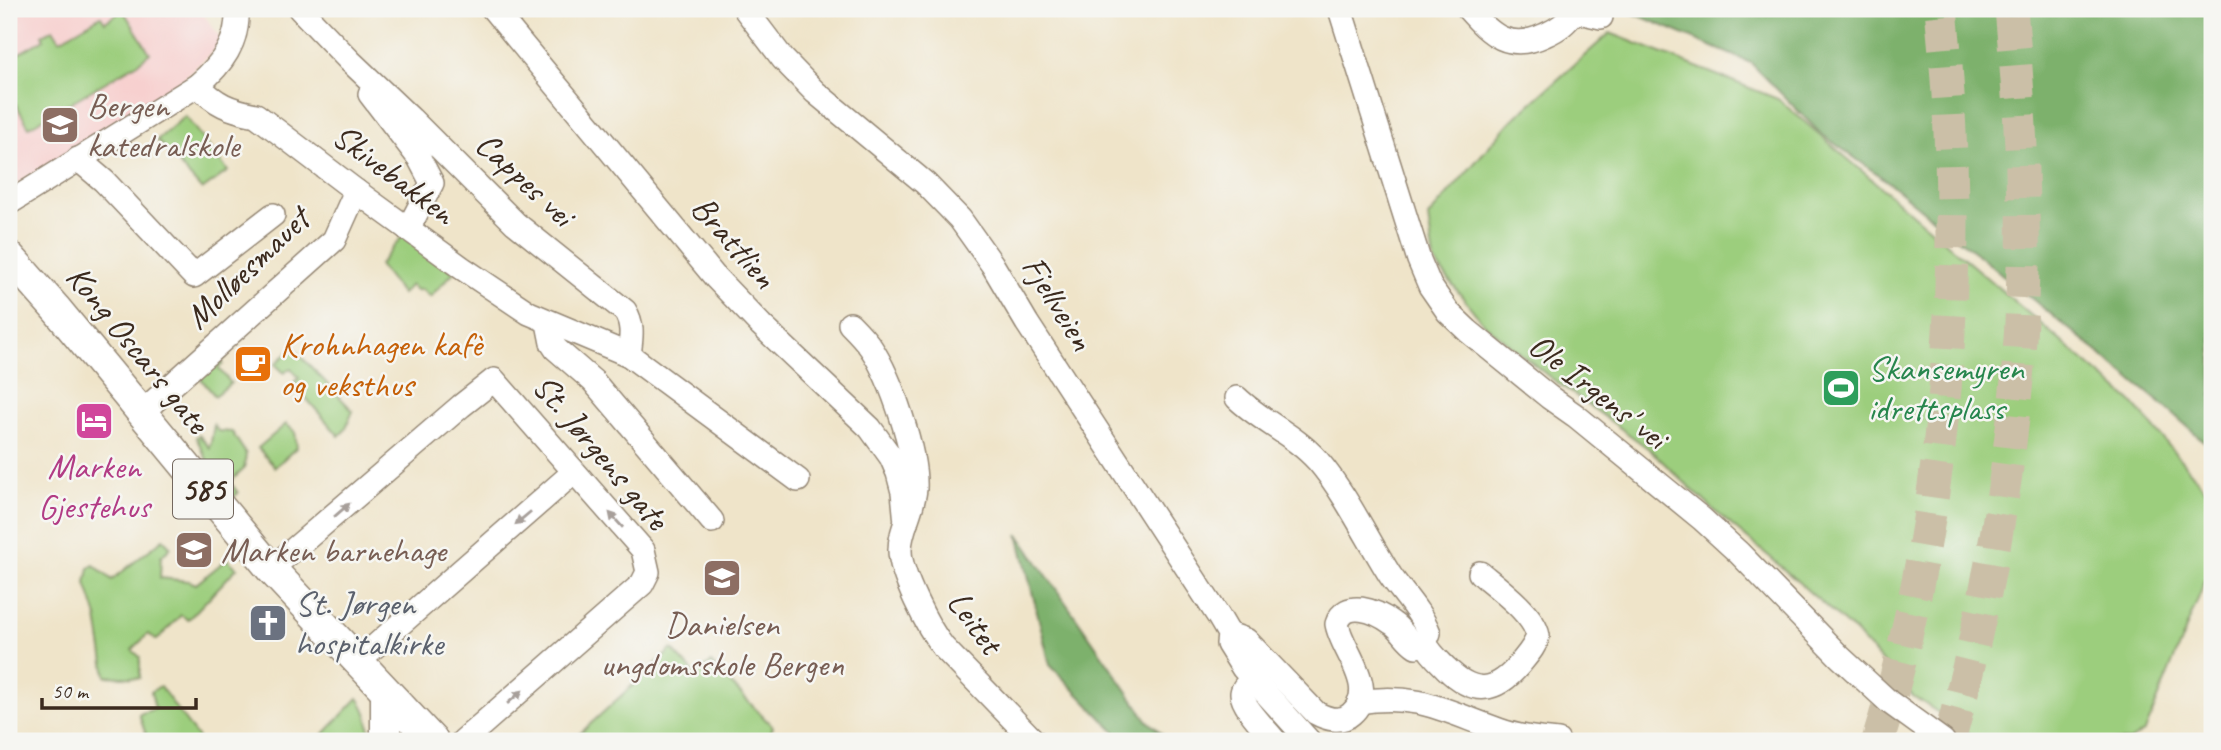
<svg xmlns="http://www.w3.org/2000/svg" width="2221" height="750" font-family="Caveat,sans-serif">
<rect width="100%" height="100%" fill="#f6f6f2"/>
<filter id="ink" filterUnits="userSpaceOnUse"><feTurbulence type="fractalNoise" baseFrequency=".0143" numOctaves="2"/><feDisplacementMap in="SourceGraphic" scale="14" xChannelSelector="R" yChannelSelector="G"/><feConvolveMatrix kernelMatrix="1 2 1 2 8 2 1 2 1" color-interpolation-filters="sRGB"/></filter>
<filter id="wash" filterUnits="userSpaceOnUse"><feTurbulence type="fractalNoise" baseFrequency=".00686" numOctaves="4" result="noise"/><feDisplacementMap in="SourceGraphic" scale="28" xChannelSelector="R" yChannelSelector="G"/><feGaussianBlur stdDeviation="1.57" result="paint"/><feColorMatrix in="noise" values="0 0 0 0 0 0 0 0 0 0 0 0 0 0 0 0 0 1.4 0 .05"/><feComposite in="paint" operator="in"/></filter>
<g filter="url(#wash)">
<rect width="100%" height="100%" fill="#efe4c9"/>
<path fill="#f7d0cf" d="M9 9H200L223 42 176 86 9 189Z"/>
<g fill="#9cce7d" stroke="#6c7c4e" stroke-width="2">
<path d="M123 10 150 53 138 63 29 127 9 93V59L44 39 42 35 53 29 60 40 101 16 105 22Z"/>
<path d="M1610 33 1778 99 2132 402 2212 497V564L2145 731 2130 741H1981L1913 696 1855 632 1771 558 1717 513 1649 449 1547 375 1483 323 1434 261 1428 217 1509 123Z"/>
<path d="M185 116 228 171 202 190 157 140Z"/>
<path d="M403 235 454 272 430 297 421 289 417 291 411 285 402 294 379 265Z"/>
<path d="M293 348 353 411 345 430 339 436 293 383 299 378 291 368 284 373 275 364Z"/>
<path d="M221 351 226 357 221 361 223 364 218 368 231 383 215 396 195 372Z"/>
<path d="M286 424 295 432 297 447 275 467 258 448Z"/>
<path d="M214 425 218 431 232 432 246 454 244 469 230 482 238 493 233 498 214 475 196 437 199 435 210 448Z"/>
<path d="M163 539 171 547 161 557 160 578 189 581 196 584 227 559 237 568 188 620 181 615 157 640 148 634 132 650 140 657V678L106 676 97 617 86 583 89 568 94 565 112 580Z"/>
<path d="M672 649 695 674 711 663 773 727 767 741H572Z"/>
<path d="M160 686 200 741H148L139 714 155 709 151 692Z"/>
<path d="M358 698C368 711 370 725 370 741H317Z"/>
</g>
<g fill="#7db16c" stroke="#5c6e45" stroke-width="2">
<path d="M1623 9H2212V448L2164 406 1887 181 1820 133 1751 63Z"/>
<path d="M1018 534 1148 721 1170 741H1124L1050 665Z"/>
</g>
</g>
<g filter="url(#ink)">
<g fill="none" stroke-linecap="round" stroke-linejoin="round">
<g stroke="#cbbfa7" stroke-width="33" stroke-dasharray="33 17" stroke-linecap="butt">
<path d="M1878 741C1950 504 1966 255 1941 9"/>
<path d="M1949 741C1989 598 2016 450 2022 301 2026 203 2020 106 2011 9"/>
</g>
<g stroke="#958774" stroke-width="26">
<g id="minor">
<path d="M300 9 350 61 411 119 515 223 625 311C634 325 631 339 629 355"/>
<path d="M493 9 715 277 761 325 870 428 891 457 898 473 903 492 906 523"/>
<path d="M745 9 783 59 815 92 926 184 960 219 992 264 1027 323 1219 617 1229 634 1228 644 1243 668 1309 741"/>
<path d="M1340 9 1419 260 1430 286 1448 312 1468 331 1549 397 1576 416 1702 519 1739 553 1840 657 1889 702 1943 741"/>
<path d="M1468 9C1491 35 1509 52 1545 35 1559 29 1566 23 1575 11"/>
<path d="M1575 11 1601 17"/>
<path d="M198 85C215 104 230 110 256 115L356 191 462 268 529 313 629 355 798 480"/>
<path d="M370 94 419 158 432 183 408 229"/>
<path d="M78 159 104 181 194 276 273 215"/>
<path d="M9 203 198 85C222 64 239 42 237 9"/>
<path d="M548 323 552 343 556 349 593 381 712 521"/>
<path d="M850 324C857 331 865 339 871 348 891 378 917 453 915 489 913 511 900 529 900 550 900 574 928 628 943 647L1034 741"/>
<path d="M1237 398C1262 422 1295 435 1318 461 1344 491 1368 540 1390 575 1403 594 1421 612 1429 633L1425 643"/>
<path d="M141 413 334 240 356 191"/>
<path d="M271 569 461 406 494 380 643 550 648 572 642 584 463 741"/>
<path d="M1229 634 1246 640 1316 713C1327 719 1341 723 1351 714 1380 689 1341 650 1337 624 1345 598 1376 611 1392 623 1402 629 1406 640 1416 646L1425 643"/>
<path d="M1425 643C1430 653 1438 660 1446 668 1474 696 1496 693 1520 664 1527 655 1535 647 1538 636 1534 614 1497 587 1480 573"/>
<path d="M357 662 574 472"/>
<path d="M1253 679C1249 683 1243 686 1242 693 1241 705 1267 731 1275 741"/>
<path d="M1359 702C1417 692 1447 712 1499 730 1518 737 1538 739 1558 741"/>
</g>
</g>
<g stroke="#958774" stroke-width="33">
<g id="major">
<path d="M9 256 57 310 271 569 433 741"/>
<path d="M386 741V694"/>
</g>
</g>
<use href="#minor" stroke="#fff" stroke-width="23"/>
<use href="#major" stroke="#fff" stroke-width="30"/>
</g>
<defs><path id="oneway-solid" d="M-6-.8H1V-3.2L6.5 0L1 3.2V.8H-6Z" transform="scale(1.75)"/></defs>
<g fill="#a79f9a">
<use href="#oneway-solid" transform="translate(342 510) rotate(-41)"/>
<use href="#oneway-solid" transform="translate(523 518) rotate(140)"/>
<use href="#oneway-solid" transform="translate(616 520) rotate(-132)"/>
<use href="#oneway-solid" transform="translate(515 697) rotate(-41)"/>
</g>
</g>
<defs>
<g id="school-square" transform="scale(2.0125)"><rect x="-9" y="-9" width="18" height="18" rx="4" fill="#8d6e63" stroke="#f6f6f2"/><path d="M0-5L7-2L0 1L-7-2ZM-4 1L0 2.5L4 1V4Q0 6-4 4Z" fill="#fff"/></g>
<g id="cafe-square" transform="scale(2.0125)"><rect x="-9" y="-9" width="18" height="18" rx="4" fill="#e8710a" stroke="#f6f6f2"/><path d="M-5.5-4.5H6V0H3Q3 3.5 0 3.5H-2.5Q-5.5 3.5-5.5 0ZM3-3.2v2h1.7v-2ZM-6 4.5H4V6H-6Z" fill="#fff"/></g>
<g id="stadium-square" transform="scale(2.0125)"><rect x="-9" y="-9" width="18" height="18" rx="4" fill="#2e9e5b" stroke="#f6f6f2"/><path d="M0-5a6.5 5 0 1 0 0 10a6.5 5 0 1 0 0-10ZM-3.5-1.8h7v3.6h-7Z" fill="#fff"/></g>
<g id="hotel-square" transform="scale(2.0125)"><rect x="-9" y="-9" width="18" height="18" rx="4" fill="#d1479c" stroke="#f6f6f2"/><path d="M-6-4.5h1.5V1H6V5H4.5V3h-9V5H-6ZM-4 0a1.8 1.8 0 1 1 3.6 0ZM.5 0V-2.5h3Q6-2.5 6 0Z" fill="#fff"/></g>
<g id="church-square" transform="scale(2.0125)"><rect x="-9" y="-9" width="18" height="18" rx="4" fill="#6b7280" stroke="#f6f6f2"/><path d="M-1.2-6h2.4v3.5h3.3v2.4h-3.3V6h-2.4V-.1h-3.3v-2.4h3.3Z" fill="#fff"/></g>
</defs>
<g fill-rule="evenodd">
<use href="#school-square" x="60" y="125"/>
<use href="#cafe-square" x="253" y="364"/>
<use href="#stadium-square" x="1841" y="388"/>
<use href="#hotel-square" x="94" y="421"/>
<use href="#school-square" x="194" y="550"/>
<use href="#school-square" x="722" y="578"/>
<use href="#church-square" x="268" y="623"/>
</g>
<g text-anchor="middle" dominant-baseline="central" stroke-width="5" stroke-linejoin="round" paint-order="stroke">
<rect fill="#f6f6f2" stroke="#73675e" stroke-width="2" x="173" y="459.5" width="60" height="59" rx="5"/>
<g font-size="33" font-weight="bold" fill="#3b2a1e">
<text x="203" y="489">585</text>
</g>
<g font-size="35" fill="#785e54" stroke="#f6f6f2" text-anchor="start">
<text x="87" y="105">Bergen<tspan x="87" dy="40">katedralskole</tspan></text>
<text x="221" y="550">Marken barnehage</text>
<text x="722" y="624" text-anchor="middle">Danielsen<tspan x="722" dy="40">ungdomsskole Bergen</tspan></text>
</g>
<g font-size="35" fill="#3b2a1e" stroke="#f6f6f2">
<text transform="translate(394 174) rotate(37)">Skivebakken</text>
<text transform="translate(525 179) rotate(43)">Cappes vei</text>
<text transform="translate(734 242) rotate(49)">Brattlien</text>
<text transform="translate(247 268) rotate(-44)">Molløesmauet</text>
<text transform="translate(1058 303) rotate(58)">Fjellveien</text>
<text transform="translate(138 349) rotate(51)">Kong Oscars gate</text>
<text transform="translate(1598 391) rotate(38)">Ole Irgens' vei</text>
<text transform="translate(601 452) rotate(50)">St. Jørgens gate</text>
<text transform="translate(975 622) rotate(54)">Leitet</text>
</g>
<g font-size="35" fill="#c56008" stroke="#f6f6f2" text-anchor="start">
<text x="280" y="344">Krohnhagen kafè<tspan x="280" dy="40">og veksthus</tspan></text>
</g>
<g font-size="35" fill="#27864d" stroke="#f6f6f2" text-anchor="start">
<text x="1868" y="368">Skansemyren<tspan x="1868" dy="40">idrettsplass</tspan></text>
</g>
<g font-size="35" fill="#b23c85" stroke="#f6f6f2">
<text x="94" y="466">Marken<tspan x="94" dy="40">Gjestehus</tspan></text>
</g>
<g font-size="35" fill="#5b616d" stroke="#f6f6f2" text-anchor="start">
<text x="295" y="603">St. Jørgen<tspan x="295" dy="40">hospitalkirke</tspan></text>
</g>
</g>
<rect width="2221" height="750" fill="none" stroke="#f6f6f2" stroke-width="35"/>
<path d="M42 698v10h154v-10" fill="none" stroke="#3b2a1e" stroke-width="3.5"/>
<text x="52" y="698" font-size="21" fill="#3b2a1e" stroke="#f6f6f2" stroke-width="5" paint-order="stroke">50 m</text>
</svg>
